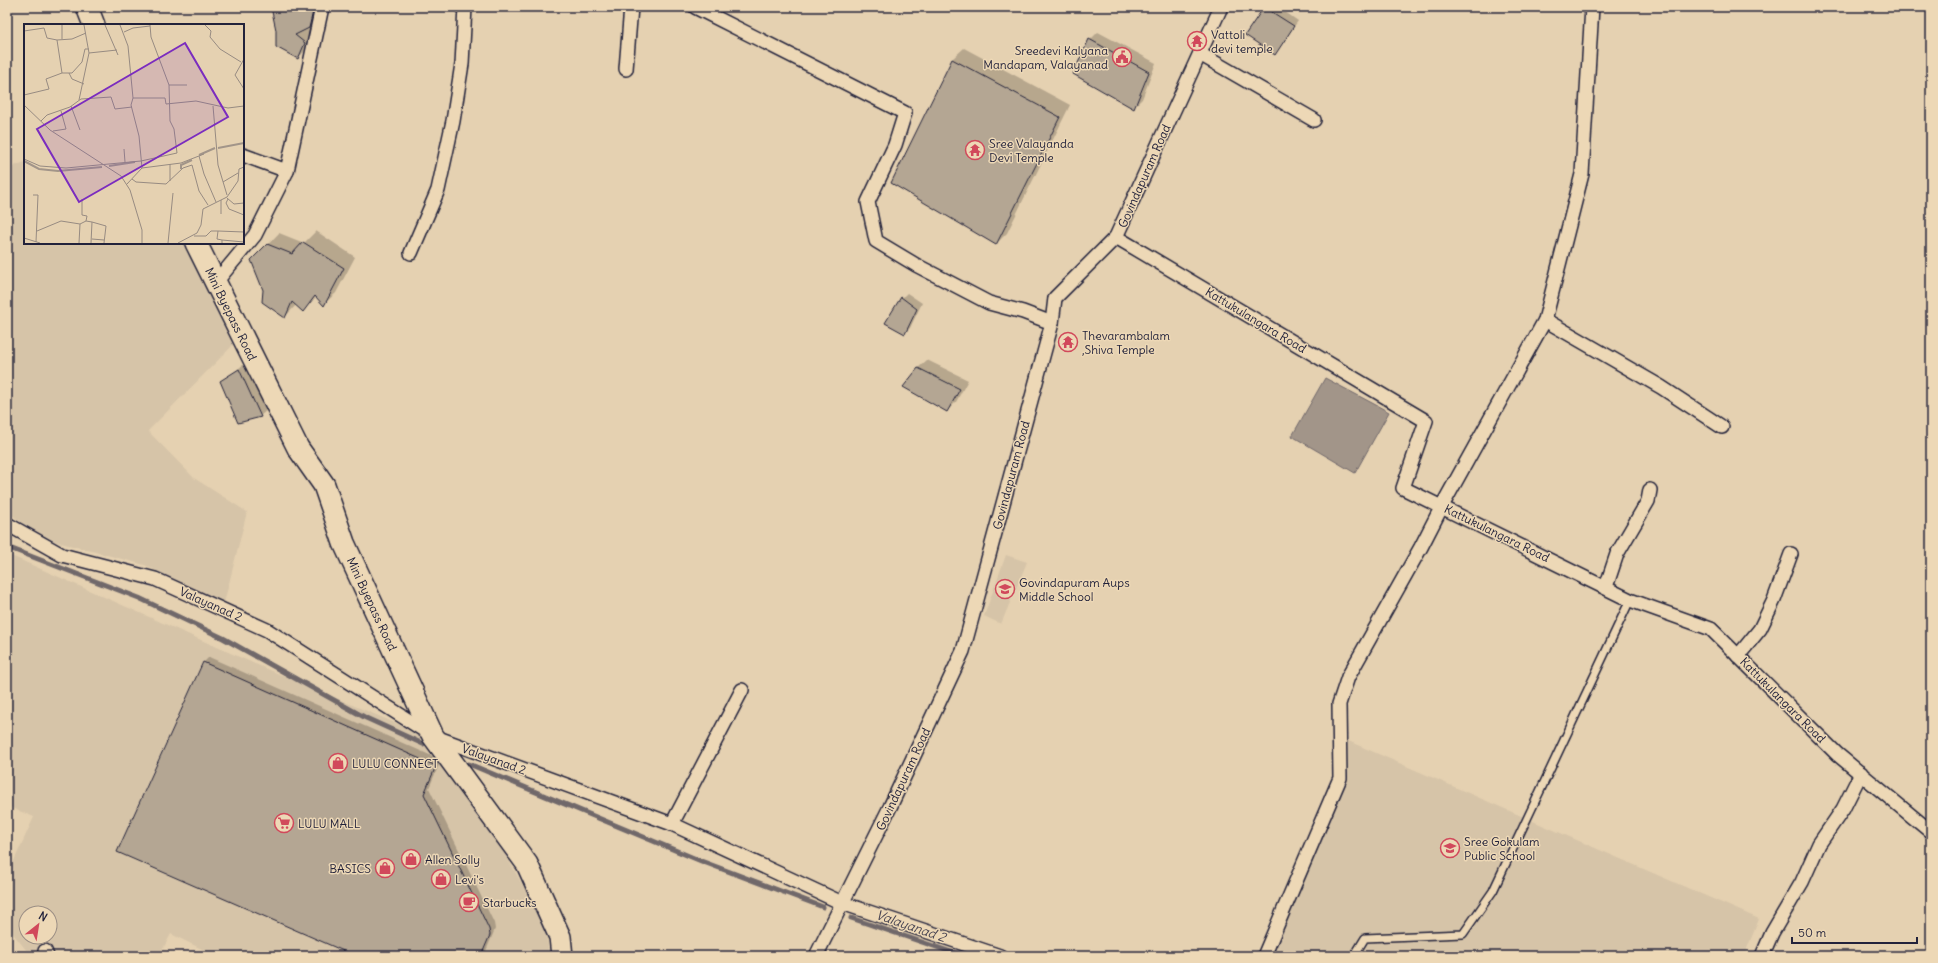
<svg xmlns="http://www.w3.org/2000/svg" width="1938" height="963" font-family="Delius,sans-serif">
<rect width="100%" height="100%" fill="#e5d1b1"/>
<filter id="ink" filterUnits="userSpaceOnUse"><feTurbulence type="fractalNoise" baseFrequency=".025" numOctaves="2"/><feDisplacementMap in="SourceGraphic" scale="8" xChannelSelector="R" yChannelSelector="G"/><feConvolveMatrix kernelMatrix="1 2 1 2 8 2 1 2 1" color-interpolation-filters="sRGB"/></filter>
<g filter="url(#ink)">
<g fill="#d6c4a8" fill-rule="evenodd">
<path d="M25 162V243H189L238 340 148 431 194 478 247 512 223 607 145 565 50 540 46 542 7 511V173L14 166Z"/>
<path d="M7 554 253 663 426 736 497 840 544 923 550 956H216L171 934 159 956H31L7 926V876L34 817 7 806ZM26 913H50V937H26Z"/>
<path d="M1006 555 1027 562 1001 624 984 616Z"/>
<path d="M1346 740 1759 919 1744 956H1264Z"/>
</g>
<path fill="#a29589" stroke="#6f676a" d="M1325 378 1389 412 1355 473 1292 436Z"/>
<g fill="#0003">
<path d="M271 7H322L320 16 310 26 316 32 309 47 298 58 277 30Z"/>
<path d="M1265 7H1278L1298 21 1275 53 1247 35Z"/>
<path d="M1098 32 1156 63 1142 99 1134 107 1090 40Z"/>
<path d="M964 48 1070 105 1007 233 996 244 952 59Z"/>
<path d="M316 231 355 257 336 293 324 304 317 296 303 311 296 305 285 317 264 290 252 261 279 233 304 243Z"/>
<path d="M907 293 922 303 910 328 905 333 902 298Z"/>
<path d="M927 360 968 380 956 402 947 411 918 368Z"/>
<path d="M244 364 266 411 260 416 222 382Z"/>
<path d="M209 657 441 760 429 788 494 923 495 929 484 956H358L204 662Z"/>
</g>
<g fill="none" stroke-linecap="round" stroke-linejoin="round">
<g stroke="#6f676a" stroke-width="5">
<path d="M7 547 139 598 223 638 366 718 423 744"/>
<path d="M469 764 701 861 823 907"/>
<path d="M851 918 963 956"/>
</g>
</g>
<g fill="#b4a693" stroke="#22223b">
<path d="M271 7H314L309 28 295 35 305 43 298 59 276 47V30Z"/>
<path d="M1264 7 1294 26 1275 55 1245 35Z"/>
<path d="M1089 39 1149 72 1134 109 1073 74Z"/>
<path d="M952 59 1060 117 996 245 891 183Z"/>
<path d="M303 242 344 268 324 306 315 296 303 312 292 302 285 318 262 302 263 290 251 260 267 244 292 254Z"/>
<path d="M901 297 917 309 905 334 885 323Z"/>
<path d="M918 368 960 389 947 412 903 387Z"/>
<path d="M239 369 261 417 238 423 220 381Z"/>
<path d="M203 662 436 766 424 794 489 929 490 935 481 956H355L117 852Z"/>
</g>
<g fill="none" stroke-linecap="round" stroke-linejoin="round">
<g stroke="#22223b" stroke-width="10">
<path id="service" d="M1354 956 1365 938 1463 934 1493 891 1630 600"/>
</g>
<g stroke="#22223b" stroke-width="16">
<g id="minor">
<path d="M695 7 905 113 895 145 868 202 876 241 916 265 989 303 1023 312 1052 323"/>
<path d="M1200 54 1314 120"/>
<path d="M626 69 631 7"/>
<path d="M243 155 287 171 322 7"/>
<path d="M1116 237 1426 421 1403 488 1630 600 1711 629 1837 754 1931 832"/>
<path d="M411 253 438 190 453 121 462 64 465 7"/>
<path d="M216 282 255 235 287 171"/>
<path d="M1545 320 1661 387 1722 427"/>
<path d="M7 524 62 555 155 579 267 630 433 736 672 824 842 903 1000 956"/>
<path d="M1606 587 1617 554 1648 501 1650 490"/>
<path d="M1738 656 1760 629 1774 600 1791 554"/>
<path d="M672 824 742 690"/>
<path d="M45 951 47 956"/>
<path d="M816 956 890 807 963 651 1052 323 1055 298 1116 237 1221 7"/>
<path d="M1264 956 1340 778 1339 704 1348 677 1421 547 1442 506 1545 320 1582 174 1592 7"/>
<path d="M1762 956 1772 933 1802 882 1819 844 1843 809 1861 773"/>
</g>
</g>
<g stroke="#22223b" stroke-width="24">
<g id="primary">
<path d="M87 7 94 25"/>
<path d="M196 243 298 448 324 485 344 543 433 736 527 864 560 937 562 956"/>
</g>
</g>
<use href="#service" stroke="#edd8b6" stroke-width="7"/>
<use href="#minor" stroke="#edd8b6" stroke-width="13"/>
<use href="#primary" stroke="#edd8b6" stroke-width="21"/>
</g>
</g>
<defs>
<g id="temple-ring" transform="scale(1)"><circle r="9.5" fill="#edd8b6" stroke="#d1495b" stroke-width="1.5"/><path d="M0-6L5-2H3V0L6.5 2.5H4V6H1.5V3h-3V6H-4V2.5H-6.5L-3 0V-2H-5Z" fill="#d1495b"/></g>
<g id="civic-ring" transform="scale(1)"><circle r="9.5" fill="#edd8b6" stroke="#d1495b" stroke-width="1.5"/><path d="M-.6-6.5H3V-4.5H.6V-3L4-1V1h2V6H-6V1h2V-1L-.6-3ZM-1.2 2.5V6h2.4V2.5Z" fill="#d1495b"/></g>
<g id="school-ring" transform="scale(1)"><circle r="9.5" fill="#edd8b6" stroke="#d1495b" stroke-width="1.5"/><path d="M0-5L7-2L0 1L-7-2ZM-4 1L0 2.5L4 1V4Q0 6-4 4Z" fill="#d1495b"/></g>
<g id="shop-ring" transform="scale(1)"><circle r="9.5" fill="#edd8b6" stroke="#d1495b" stroke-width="1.5"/><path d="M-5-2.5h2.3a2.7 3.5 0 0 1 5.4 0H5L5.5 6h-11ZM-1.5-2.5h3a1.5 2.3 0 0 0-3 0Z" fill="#d1495b"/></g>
<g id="supermarket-ring" transform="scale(1)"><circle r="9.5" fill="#edd8b6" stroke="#d1495b" stroke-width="1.5"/><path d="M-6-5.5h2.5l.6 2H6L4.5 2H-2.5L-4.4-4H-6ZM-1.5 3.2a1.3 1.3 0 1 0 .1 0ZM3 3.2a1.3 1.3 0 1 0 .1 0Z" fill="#d1495b"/></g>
<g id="cafe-ring" transform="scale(1)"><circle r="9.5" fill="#edd8b6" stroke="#d1495b" stroke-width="1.5"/><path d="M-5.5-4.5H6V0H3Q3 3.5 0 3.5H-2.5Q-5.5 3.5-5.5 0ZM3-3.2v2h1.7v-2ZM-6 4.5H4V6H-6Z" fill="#d1495b"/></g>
</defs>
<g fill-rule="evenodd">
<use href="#temple-ring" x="1197" y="41"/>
<use href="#civic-ring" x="1122" y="57"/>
<use href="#temple-ring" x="975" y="150"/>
<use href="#temple-ring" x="1068" y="342"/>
<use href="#school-ring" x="1005" y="589"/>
<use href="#shop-ring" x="338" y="763"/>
<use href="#supermarket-ring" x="284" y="823"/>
<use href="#school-ring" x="1450" y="848"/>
<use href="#shop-ring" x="411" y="859"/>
<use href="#shop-ring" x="385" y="868"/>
<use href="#shop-ring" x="441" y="879"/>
<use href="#cafe-ring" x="469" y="902"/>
</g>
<g text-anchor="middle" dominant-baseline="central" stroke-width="3" stroke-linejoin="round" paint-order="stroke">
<g font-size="12" fill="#22223b" stroke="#edd8b6" text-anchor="start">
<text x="1211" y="34">Vattoli<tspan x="1211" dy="14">devi temple</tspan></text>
<text x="1108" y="50" text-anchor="end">Sreedevi Kalyana<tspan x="1108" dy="14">Mandapam, Valayanad</tspan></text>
<text x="989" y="143">Sree Valayanda<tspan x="989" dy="14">Devi Temple</tspan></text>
<text x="1082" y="335">Thevarambalam<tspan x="1082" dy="14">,Shiva Temple</tspan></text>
<text x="1019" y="582">Govindapuram Aups<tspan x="1019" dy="14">Middle School</tspan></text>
<text x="352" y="763">LULU CONNECT</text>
<text x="298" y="823">LULU MALL</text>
<text x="1464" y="841">Sree Gokulam<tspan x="1464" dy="14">Public School</tspan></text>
<text x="425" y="859">Allen Solly</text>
<text x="371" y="868" text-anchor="end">BASICS</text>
<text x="455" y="879">Levi's</text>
<text x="483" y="902">Starbucks</text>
</g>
<g font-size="12" fill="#22223b" stroke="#edd8b6">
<text transform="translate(1144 176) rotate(-66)">Govindapuram Road</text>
<text transform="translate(231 314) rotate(64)">Mini Byepass Road</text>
<text transform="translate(1256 320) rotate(31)">Kattukulangara Road</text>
<text transform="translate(1011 475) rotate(-75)">Govindapuram Road</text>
<text transform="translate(1497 533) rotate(26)">Kattukulangara Road</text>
<text transform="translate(211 604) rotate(24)">Valayanad 2</text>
<text transform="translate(372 604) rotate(65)">Mini Byepass Road</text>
<text transform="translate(1783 700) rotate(45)">Kattukulangara Road</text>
<text transform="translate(494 759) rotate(20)">Valayanad 2</text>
<text transform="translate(903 779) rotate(-65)">Govindapuram Road</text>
</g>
<g font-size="13" font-style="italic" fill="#484452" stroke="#edd8b6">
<text transform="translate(911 926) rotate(19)">Valayanad 2</text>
</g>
</g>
<g transform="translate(24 24)">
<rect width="220" height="220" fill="#e5d1b1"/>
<path fill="none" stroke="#a29589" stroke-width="2" d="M194 124 220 119M175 131 191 124M0 137 15 145 34 147 78 143M85 142 111 138M157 145V141L168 136"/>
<path fill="none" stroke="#978b82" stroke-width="1" d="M38 1V15M60 1 65 29M81 1 94 31M96 1 104 22 109 74 107 81 115 112 118 144 103 160M181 1 187 7 186 13 196 25 217 38M0 7 20 4 23 14 33 16 48 15 62 9M100 8 109 4 126 2M220 35 211 51 220 65M38 49H48L58 38 61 25H65M45 49 48 55 60 60M145 61H163M0 71 25 65 22 55 38 49 33 16M109 74H141L142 80 172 77 204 84 220 82M55 76 65 29 93 26M0 81 26 106 97 152 106 166 118 206V219M47 82 56 106M189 82 194 141 203 171M17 97 23 91 46 83 57 75 87 73 91 85 108 83M29 107 42 105 37 87M100 125 101 138M175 132 180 150 192 178M0 135 16 142 42 144 117 137 153 129 150 105 146 97 145 61 127 13 126 1M146 140V157M118 144 157 139 180 130M108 155 112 158 142 160 159 144 168 141 175 167 184 181M199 158 214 149M9 171H14L12 218M203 174 210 180 220 179M204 175 202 179 205 185 220 191M197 176V190M62 197 68 198 67 219M68 198 82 202 80 219M13 207 37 197 56 200 62 197 63 192 58 191V175M194 207 220 208M170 212H182L187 207H194L193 215 198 216M0 214 16 219M68 215 80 216M55 219 56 200M144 219 149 169M154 219 173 209 177 201 179 185 203 173 214 157 215 145 220 143M198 219V216L220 218"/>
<path fill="#7b2cbf" fill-opacity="0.15" stroke="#7b2cbf" stroke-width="2" d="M161 19 204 93 55 178 13 105Z"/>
<rect width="220" height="220" fill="none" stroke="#22223b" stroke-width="2"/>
</g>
<rect width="1938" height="963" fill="none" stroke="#edd8b6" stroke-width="24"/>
<rect x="12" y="12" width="1914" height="939" fill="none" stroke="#22223b" stroke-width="1.5" filter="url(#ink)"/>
<g transform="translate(38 925) rotate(30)"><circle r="19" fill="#edd8b6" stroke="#9c8f85"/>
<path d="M0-3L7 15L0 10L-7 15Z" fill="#d1495b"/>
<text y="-6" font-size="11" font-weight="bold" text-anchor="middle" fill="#22223b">N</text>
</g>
<path d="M1792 937v6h125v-6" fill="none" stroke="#22223b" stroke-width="2"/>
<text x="1798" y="937" font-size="12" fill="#22223b" stroke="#edd8b6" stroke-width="3" paint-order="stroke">50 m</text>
</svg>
